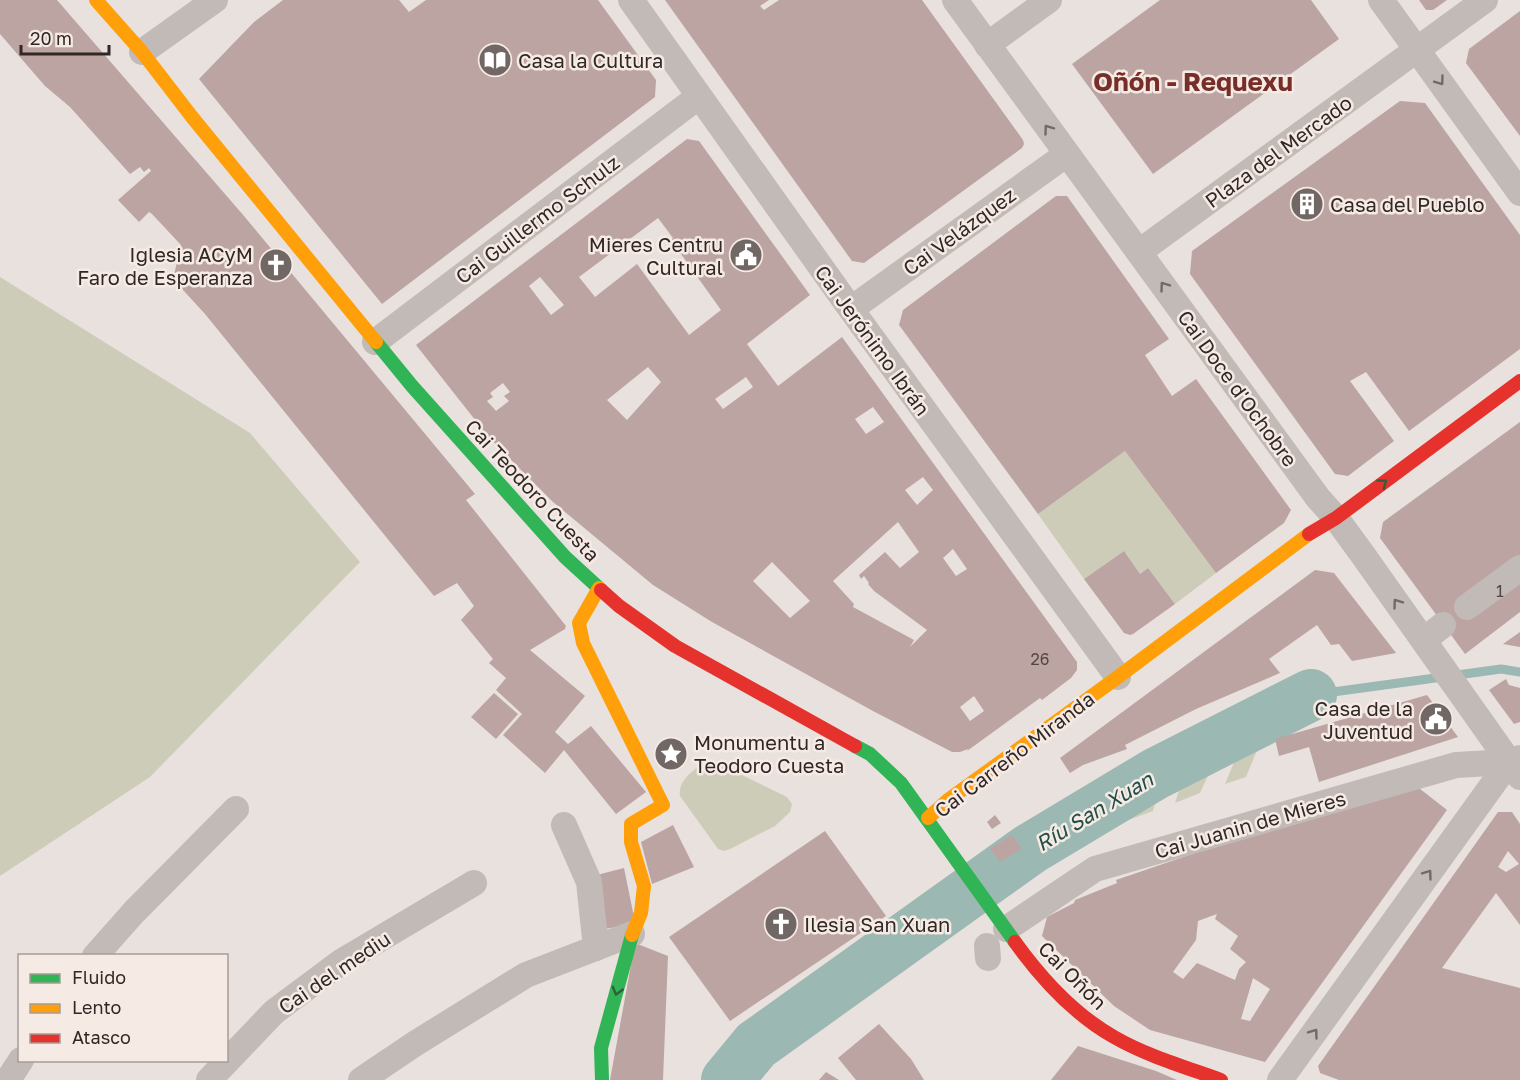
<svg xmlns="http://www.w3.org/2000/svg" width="1520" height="1080" font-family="'Golos Text',sans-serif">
<rect width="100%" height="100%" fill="#e9e1de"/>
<g fill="#cdccb9">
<path d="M0 277 250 433 360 562 150 777 0 876Z"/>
<path d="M1125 451 1216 573 1175 604 1148 568 1140 574 1124 551 1084 579 1038 514Z"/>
<path d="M1260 743 1246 777 1225 784 1238 753Z"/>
<path d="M711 760 787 797 792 804 790 812 775 826 730 849 724 851 718 849 680 796C677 780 697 766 711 760Z"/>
<path d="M1213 765 1200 793 1175 803 1182 781Z"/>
<path d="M1158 792 1153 811 1104 829 1140 801Z"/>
</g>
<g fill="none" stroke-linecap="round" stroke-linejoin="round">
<path stroke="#9cb8b3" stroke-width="9" d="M1311 695 1501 669 1520 672"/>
<path stroke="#9cb8b3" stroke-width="52" d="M727 1080 756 1045 1030 849 1155 774 1311 695"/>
</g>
<g fill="#bba4a1" fill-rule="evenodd">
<path d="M0 0H57L244 216 475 494 466 500 566 626 565 629 530 650 585 696 555 732 568 744 591 726 646 792 616 814 564 750 545 773 503 735 522 714 496 690 506 678 489 663 493 659 461 620 474 606 457 583 434 596 205 314 173 279 181 245 152 214 149 212 139 222 118 200 151 171 149 168 144 172 140 167 130 174 70 107 45 86 0 34Z"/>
<path d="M283 0H399L409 12 426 0H598L656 80 655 97 382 304 199 79 254 22Z"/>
<path d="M665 0H769L760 6 764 10 779 0H922L1023 140 1024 144 1022 148 864 263 852 261Z"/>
<path d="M1160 0H1311L1339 39 1153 174 1072 64Z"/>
<path d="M1419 0H1447L1433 10H1426Z"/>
<path d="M1520 11V136L1466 63 1469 49Z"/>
<path d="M1400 101 1425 103 1520 235V349L1409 431 1366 372 1350 381 1394 441 1348 476 1335 474 1190 274 1192 251Z"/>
<path d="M687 139 699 141 810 295 747 344 778 386 842 337 1077 662V670L1071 678 1042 700 1040 698 1029 706 967 751 968 749 960 752H952L873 711 712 622 653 585 553 502 519 468 487 435 416 345ZM658 218 673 238 671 240 721 310 689 335 637 264 595 297 579 277ZM540 277 564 305 551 315 529 286ZM648 367 661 382 627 420 607 400ZM746 377 753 387 723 409 715 399ZM503 383 510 392 504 396 509 401 496 411 487 401 493 397 490 393ZM873 407 884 422 866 434 855 419ZM923 477 933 490 917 505 905 490ZM898 522 919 552 900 568 885 552 859 575 861 579 864 576 869 583 868 584 874 591 927 630 910 647 914 640 853 607 854 604 833 581ZM953 549 967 569 956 576 943 558ZM772 562 810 601 790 618 753 581ZM974 696 984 711 970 721 960 707Z"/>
<path d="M1056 196H1067L1169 339 1145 355 1172 396 1196 379 1291 510 1284 523 1216 573 1125 451 1038 514 899 325 903 310Z"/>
<path d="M1520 422V612L1465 654 1380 538 1383 522Z"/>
<path d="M1124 551 1140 574 1148 568 1175 604 1133 634 1130 635 1124 633 1084 579Z"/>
<path d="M1315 570 1334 573 1396 653 1352 661 1339 644 1331 645 1317 625 1269 659 1280 673 1196 709 1125 745 1127 749 1083 765 1070 773 1060 758Z"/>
<path d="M1520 632V647L1503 644Z"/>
<path d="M1506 679 1509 685 1520 688V722L1514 724 1489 690Z"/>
<path d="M494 693 518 714 496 739 471 717Z"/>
<path d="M1427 695 1458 737 1319 782 1309 747 1279 756 1275 739Z"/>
<path d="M1415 785 1447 810 1265 1062 1150 1030 1114 1006 1042 936 1047 917 1074 903 1075 900 1117 883 1116 880 1283 823ZM1217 914 1215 919 1238 936 1230 949 1246 962 1239 969 1235 980 1197 963 1183 979 1173 972 1196 940 1198 921ZM1253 978 1270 989 1250 1021 1241 1019Z"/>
<path d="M1498 812H1512L1520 824V925L1496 893 1442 968 1520 988V1080H1339L1320 1073 1318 1066ZM1508 851 1519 864 1506 872 1498 867Z"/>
<path d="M995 815 1001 823 992 829 987 822Z"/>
<path d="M673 825 694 867 652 884 641 842Z"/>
<path d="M825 831 886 916 730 1021 669 937Z"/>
<path d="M1012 835 1022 849 1000 862 990 849Z"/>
<path d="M624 868 634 917 629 925 604 929 593 876Z"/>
<path d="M635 943 668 956 663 1080H610Z"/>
<path d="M879 1024 911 1059 924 1080H856L838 1058Z"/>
<path d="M1078 1046 1156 1071 1177 1080H1051Z"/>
<path d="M826 1072 839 1080H819Z"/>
</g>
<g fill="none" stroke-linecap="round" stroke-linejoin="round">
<g stroke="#c1bab7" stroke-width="26">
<path d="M631 0 845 301 1118 677"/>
<path d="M955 0 1318 498 1336 518 1363 555 1520 777"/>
<path d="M1381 0 1520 193"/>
<path d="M987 45 1049 0"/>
<path d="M142 52 215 0"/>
<path d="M1139 252 1485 0"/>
<path d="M851 309 1067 154"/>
<path d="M375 342 698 97"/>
<path d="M1467 607 1520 568"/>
<path d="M1424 640 1443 625"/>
<path d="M564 825 589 882 596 948"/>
<path d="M1006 929 1095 869 1456 765 1509 762 1520 758"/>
<path d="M987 946 988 958"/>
<path d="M95 956 134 912 236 809"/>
<path d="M8 1080 21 1060"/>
<path d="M209 1080 274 1012 341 962 474 883"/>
<path d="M361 1080 416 1043 526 975 632 934"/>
<path d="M1280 1080 1509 762"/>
</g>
<g stroke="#30b455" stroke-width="14">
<path d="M376 342 412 386 565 557 601 590"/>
<path d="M855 746 870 754 901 783 1015 942"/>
<path d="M602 1080 601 1048 632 935"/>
</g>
<g stroke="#ff9f0a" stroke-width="14">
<path d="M96 0 142 52 192 117 376 342"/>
<path d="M599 588 579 623 583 643 663 805 631 824V842L644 886 641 913 632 935"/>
<path d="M928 818 948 800 1118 677 1309 534"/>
</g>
<g stroke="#e5322d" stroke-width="14">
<path d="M1309 534 1336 518 1520 381"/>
<path d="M601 590 619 606 675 646 855 746"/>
<path d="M1015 942C1041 978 1075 1015 1114 1037 1147 1056 1185 1067 1221 1080"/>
</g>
</g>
<defs><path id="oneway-chevron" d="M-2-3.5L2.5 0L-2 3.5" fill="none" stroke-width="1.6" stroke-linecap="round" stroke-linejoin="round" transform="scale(1.5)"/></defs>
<g stroke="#726967">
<use href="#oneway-chevron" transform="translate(1440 81) rotate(54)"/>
<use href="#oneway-chevron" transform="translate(1048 129) rotate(-126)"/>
<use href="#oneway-chevron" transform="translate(1164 286) rotate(-126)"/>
<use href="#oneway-chevron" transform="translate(1397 603) rotate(-126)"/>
<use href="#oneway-chevron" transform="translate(1428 874) rotate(-54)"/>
<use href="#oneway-chevron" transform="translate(1314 1033) rotate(-54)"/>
</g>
<g stroke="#315f39">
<use href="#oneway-chevron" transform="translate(1383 483) rotate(-37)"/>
<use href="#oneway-chevron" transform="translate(617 991) rotate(105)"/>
</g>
<defs>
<g id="library-disc" transform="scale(1.725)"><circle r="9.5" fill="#716866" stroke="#f6ebe4"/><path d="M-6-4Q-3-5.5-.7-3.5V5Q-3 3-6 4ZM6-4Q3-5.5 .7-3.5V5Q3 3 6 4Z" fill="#fff"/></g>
<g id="building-disc" transform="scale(1.725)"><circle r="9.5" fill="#716866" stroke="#f6ebe4"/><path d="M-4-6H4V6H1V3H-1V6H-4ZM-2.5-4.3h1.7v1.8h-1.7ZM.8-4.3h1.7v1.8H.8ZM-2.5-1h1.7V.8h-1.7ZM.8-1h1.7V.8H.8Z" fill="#fff"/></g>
<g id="civic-disc" transform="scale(1.725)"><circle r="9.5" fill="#716866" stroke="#f6ebe4"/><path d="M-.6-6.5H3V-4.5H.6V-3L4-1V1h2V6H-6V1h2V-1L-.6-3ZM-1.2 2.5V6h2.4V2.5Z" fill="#fff"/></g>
<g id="church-disc" transform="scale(1.725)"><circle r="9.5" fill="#716866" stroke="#f6ebe4"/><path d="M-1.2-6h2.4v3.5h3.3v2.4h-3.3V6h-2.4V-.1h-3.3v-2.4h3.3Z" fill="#fff"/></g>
<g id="sight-disc" transform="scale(1.725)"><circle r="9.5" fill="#716866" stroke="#f6ebe4"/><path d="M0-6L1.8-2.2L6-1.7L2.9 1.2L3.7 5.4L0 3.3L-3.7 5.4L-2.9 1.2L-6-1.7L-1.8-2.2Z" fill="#fff"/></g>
</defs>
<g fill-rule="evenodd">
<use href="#library-disc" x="495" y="60"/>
<use href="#building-disc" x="1307" y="204"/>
<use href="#civic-disc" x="746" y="255"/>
<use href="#church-disc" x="276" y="265"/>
<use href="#civic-disc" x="1436" y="719"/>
<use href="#sight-disc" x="671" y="754"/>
<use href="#church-disc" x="781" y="924"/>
</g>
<g text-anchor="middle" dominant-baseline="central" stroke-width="5" stroke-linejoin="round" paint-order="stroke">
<g font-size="16" fill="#544645">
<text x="1500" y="591">1</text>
<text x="1040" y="659">26</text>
</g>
<g font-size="20" fill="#312726" stroke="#f6ebe4" text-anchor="start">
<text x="518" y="60">Casa la Cultura</text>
<text x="1330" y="204">Casa del Pueblo</text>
<text x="723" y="244" text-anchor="end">Mieres Centru<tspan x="723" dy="23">Cultural</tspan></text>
<text x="253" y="254" text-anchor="end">Iglesia ACyM<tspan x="253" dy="23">Faro de Esperanza</tspan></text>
<text x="1413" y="708" text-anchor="end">Casa de la<tspan x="1413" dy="23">Juventud</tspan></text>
<text x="694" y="742">Monumentu a<tspan x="694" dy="23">Teodoro Cuesta</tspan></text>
<text x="804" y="924">Ilesia San Xuan</text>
</g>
<g font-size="20" fill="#312726" stroke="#f6ebe4">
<text transform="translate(1278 151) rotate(-36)">Plaza del Mercado</text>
<text transform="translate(537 219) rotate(-37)">Cai Guillermo Schulz</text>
<text transform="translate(959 231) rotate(-36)">Cai Velázquez</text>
<text transform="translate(873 340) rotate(54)">Cai Jerónimo Ibrán</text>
<text transform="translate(1238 388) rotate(54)">Cai Doce d'Ochobre</text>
<text transform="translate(533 490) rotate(47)">Cai Teodoro Cuesta</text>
<text transform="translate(1014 754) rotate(-37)">Cai Carreño Miranda</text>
<text transform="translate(1250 824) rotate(-16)">Cai Juanin de Mieres</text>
<text transform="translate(334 972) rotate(-34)">Cai del mediu</text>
<text transform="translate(1073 975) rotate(45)">Cai Oñón</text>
</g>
<g font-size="21" font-style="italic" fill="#204e49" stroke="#f6ebe4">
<text transform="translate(1094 811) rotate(-31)">Ríu San Xuan</text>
</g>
<g font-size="26" font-weight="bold" fill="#772d28" stroke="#f6ebe4">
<text x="1193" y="81">Oñón - Requexu</text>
</g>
</g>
<rect x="18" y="954" width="210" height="108" fill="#f6ebe4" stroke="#a79d98" stroke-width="1.5"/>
<rect x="30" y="974" width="30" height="9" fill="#30b455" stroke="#a79d98" stroke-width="1.5"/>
<text x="72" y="984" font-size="18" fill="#312726">Fluido</text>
<rect x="30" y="1004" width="30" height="9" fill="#ff9f0a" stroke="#a79d98" stroke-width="1.5"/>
<text x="72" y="1014" font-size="18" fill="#312726">Lento</text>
<rect x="30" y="1034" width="30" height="9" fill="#e5322d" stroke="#a79d98" stroke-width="1.5"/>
<text x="72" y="1044" font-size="18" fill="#312726">Atasco</text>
<path d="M21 45v9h88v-9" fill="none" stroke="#312726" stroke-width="3"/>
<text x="30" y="45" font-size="18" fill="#312726" stroke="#f6ebe4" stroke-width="4.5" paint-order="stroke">20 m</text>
</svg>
